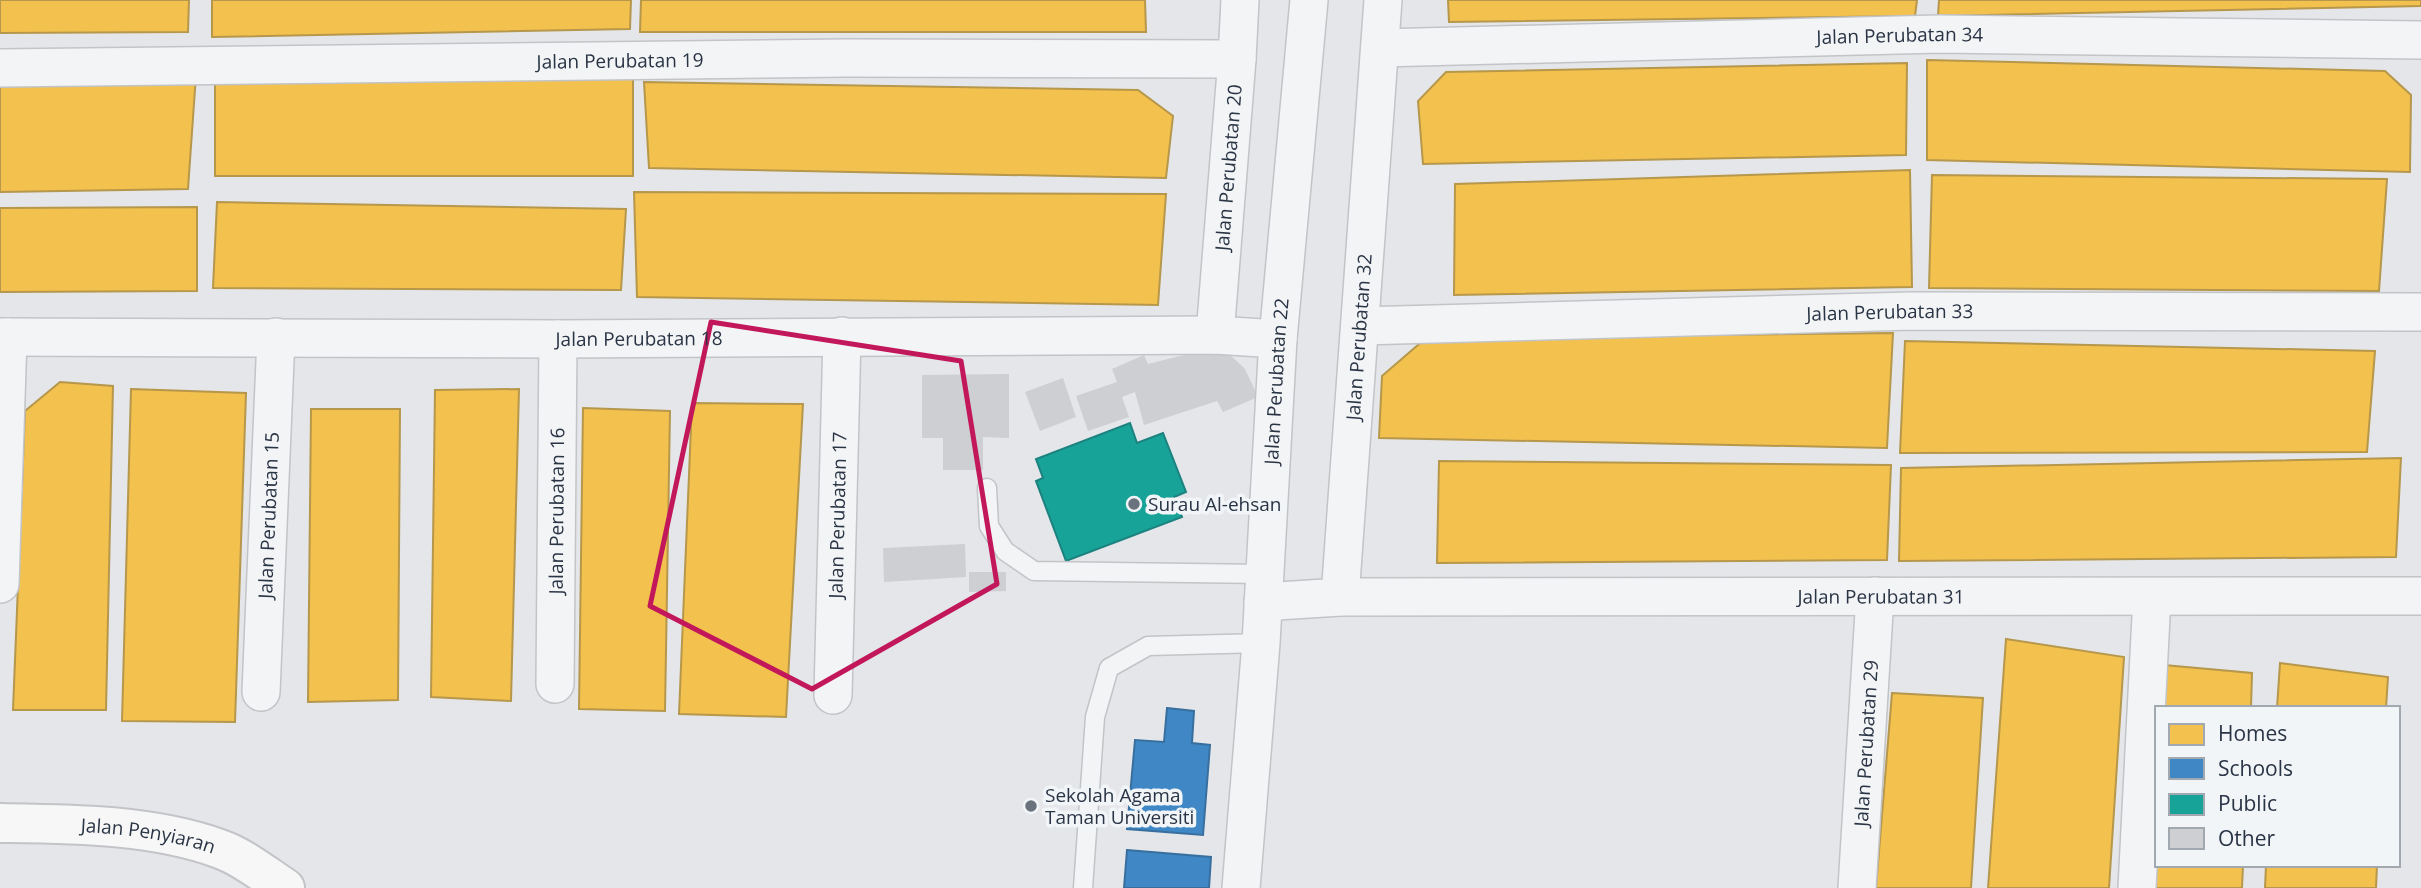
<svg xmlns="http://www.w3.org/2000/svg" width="2421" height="888" font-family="'Open Sans',sans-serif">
<rect width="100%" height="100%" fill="#e4e6e9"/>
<g fill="#f2c14e" stroke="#b6974b" stroke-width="2">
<path d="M0 0H189L188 32 0 33Z"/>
<path d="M212 0H631L630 29 212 37Z"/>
<path d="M641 0H1145L1146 32H640Z"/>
<path d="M1448 0H1917L1915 16 1449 22Z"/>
<path d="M1939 0H2421V6L1938 16Z"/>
<path d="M1927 60 2385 71 2411 95 2410 172 1927 160Z"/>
<path d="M1907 63 1906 155 1423 164 1418 101 1446 72Z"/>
<path d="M196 75 188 189 0 192V78Z"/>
<path d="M633 76V176H215V81Z"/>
<path d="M644 82 1138 90 1173 116 1166 178 649 168Z"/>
<path d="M1910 170 1912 287 1454 295 1455 184Z"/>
<path d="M1932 175 2387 179 2379 291 1929 288Z"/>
<path d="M634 192 1166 194 1158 305 637 297Z"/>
<path d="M217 202 626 209 621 290 213 288Z"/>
<path d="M197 207V291L0 292V208Z"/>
<path d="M1893 333 1887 448 1379 438 1382 376 1426 338Z"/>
<path d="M1905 341 2375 351 2367 452 1900 453Z"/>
<path d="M60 382 113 386 106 710H13L25 411Z"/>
<path d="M131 389 246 393 235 722 122 721Z"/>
<path d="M519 389 511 701 431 697 435 390Z"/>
<path d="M692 403 803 404 786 717 679 714Z"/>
<path d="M583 408 670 411 665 711 579 709Z"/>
<path d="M311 409H400L398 700 308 702Z"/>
<path d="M2401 458 2396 557 1899 561 1901 468Z"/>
<path d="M1439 461 1891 465 1887 560 1437 563Z"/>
<path d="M2006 639 2124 657 2109 888H1988Z"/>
<path d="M2280 663 2388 677 2386 708H2277Z"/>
<path d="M2164 665 2252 673 2251 708H2161Z"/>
<path d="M1892 693 1983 698 1971 888H1876Z"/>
<path d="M2157 780V865H2243L2242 888H2150Z"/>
<path d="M2266 865H2377L2376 888H2265Z"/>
</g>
<g fill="#3f88c5" stroke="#386f9f" stroke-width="2">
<path d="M1167 708 1194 711 1192 743 1210 745 1203 835 1127 829 1135 740 1164 742Z"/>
<path d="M1127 850 1211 857 1209 888H1124Z"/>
</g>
<path fill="#17a398" stroke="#1c827f" stroke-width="2" d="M1130 423 1137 443 1163 433 1186 492 1174 497 1182 517 1066 561 1036 481 1043 478 1036 459Z"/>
<g fill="#cdcfd2">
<path d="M1200 351 1228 353 1245 369 1258 397 1223 412 1217 401 1144 425 1135 392 1122 397 1129 417 1088 431 1076 396 1117 382 1112 369 1144 355 1148 364Z"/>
<path d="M1009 374V438L983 437V470H943V438H922V375Z"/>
<path d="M1063 378 1076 417 1040 431 1025 392Z"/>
<path d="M965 544 966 577 884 582 883 548Z"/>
<path d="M969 572H1006V591L969 592Z"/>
</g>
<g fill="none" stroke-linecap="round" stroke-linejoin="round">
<g stroke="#c2c4c7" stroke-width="21">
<g id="lane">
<path d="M987 488 989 526 1005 551 1034 571 1264 574"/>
<path d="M1083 888 1095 717 1109 668 1148 646 1261 643"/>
</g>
</g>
<g stroke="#c2c4c7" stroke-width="40">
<g id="street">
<path id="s1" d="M1380 48 1939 34 2421 40"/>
<path id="s2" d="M0 68 847 58 1237 59"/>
<path id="s3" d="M1360 326 1911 311 2421 312"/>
<path id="s4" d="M1215 335 1237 59 1240 0"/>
<path id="s5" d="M0 337 558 339 1215 335 1278 339"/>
<path d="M0 584 8 337"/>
<path id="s6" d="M1340 597 2421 596"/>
<path id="s7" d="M1263 602 1340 597 1383 0"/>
<path id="s8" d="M555 684 558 339"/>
<path id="s9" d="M261 692 276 337"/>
<path id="s10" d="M833 695 842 336"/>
<path id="s11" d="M1241 888 1261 643 1278 339 1309 0"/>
<path id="s12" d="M1857 888 1875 596"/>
<path d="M2137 888 2152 597"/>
</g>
</g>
<g stroke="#c2c4c7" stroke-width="42">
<g id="secondary">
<path id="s13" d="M0 823C71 824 152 824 220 849 243 857 265 875 285 888"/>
</g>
</g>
<use href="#lane" stroke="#f3f4f6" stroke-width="18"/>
<use href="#street" stroke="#f3f4f6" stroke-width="37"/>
<use href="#secondary" stroke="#f7f7f7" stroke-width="38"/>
</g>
<path fill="none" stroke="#c2185b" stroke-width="5" stroke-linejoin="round" d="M711 322 961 361 997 584 812 689 650 606Z"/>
<g fill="#6a727e" stroke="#f2f5f8" stroke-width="2.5">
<circle cx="1134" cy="504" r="7"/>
<circle cx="1031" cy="806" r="7"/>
</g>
<g text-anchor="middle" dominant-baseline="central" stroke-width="7" stroke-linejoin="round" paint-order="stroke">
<g font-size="19" fill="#293445" stroke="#f2f5f8">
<text stroke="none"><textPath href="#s1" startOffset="520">Jalan Perubatan 34</textPath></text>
<text stroke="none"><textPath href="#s2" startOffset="620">Jalan Perubatan 19</textPath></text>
<text stroke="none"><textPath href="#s4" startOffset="168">Jalan Perubatan 20</textPath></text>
<text stroke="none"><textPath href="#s3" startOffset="530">Jalan Perubatan 33</textPath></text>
<text stroke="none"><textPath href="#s7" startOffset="338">Jalan Perubatan 32</textPath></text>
<text stroke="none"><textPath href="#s5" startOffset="639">Jalan Perubatan 18</textPath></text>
<text stroke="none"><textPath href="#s11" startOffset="508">Jalan Perubatan 22</textPath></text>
<text stroke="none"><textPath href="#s8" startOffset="173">Jalan Perubatan 16</textPath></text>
<text stroke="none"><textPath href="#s9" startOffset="177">Jalan Perubatan 15</textPath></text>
<text stroke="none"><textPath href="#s10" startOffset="180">Jalan Perubatan 17</textPath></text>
<text stroke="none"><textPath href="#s6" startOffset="541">Jalan Perubatan 31</textPath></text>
<text stroke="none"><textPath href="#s12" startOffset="145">Jalan Perubatan 29</textPath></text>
<text stroke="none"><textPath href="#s13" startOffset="149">Jalan Penyiaran</textPath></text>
</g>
<g font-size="19" fill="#293445" stroke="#f2f5f8" text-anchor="start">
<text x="1148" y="504">Surau Al-ehsan</text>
<text x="1045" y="795">Sekolah Agama<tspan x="1045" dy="22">Taman Universiti</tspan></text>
</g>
</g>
<rect x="2155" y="706" width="245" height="161" fill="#f2f5f8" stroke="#a2a8b0" stroke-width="2"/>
<rect x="2169" y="724" width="35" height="21" fill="#f2c14e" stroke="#a2a8b0" stroke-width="2"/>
<text x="2218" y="741" font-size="21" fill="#293445">Homes</text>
<rect x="2169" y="758" width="35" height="21" fill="#3f88c5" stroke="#a2a8b0" stroke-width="2"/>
<text x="2218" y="776" font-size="21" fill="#293445">Schools</text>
<rect x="2169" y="794" width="35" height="21" fill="#17a398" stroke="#a2a8b0" stroke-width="2"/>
<text x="2218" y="811" font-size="21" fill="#293445">Public</text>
<rect x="2169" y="828" width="35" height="21" fill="#cdcfd2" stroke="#a2a8b0" stroke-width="2"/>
<text x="2218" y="846" font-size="21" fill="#293445">Other</text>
</svg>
